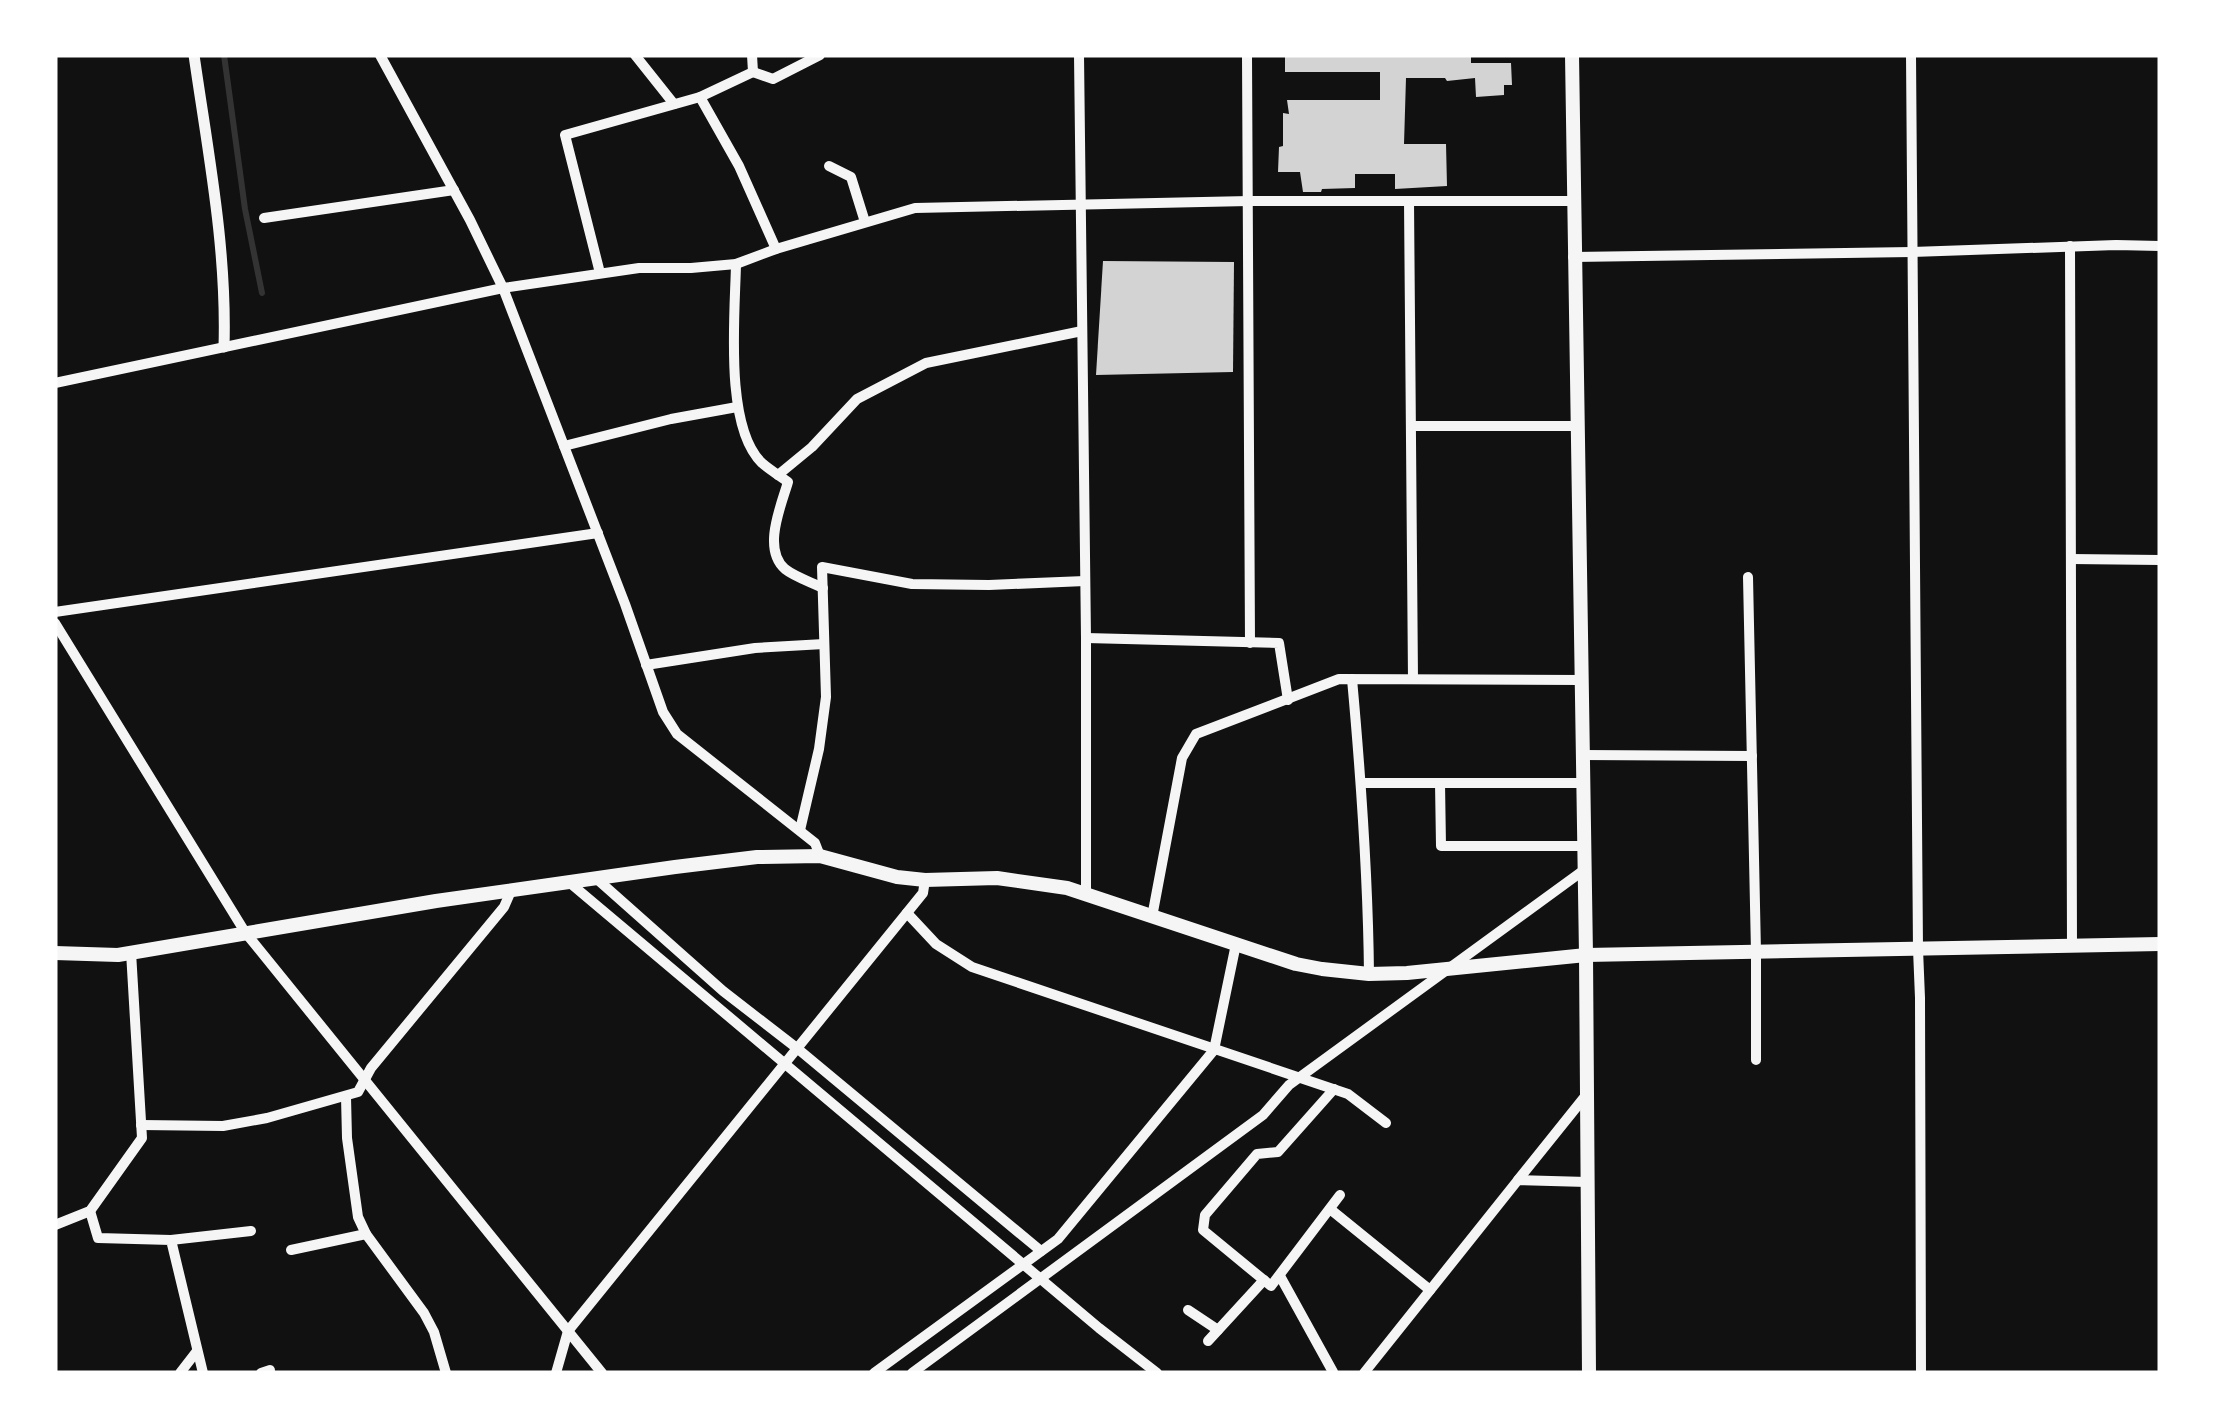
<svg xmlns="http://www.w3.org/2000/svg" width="2215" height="1428" font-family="Roboto,sans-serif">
<rect width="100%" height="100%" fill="#111"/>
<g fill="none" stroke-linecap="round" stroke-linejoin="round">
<path stroke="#333" stroke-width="6" d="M224 55 245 209 262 293"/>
</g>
<g fill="#d3d3d3">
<path d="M1285 55H1471V63H1511L1512 85H1504V95L1476 97 1475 78 1447 81 1445 78H1406L1404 144H1446L1447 186 1395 189V174H1355V188L1322 189 1321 192H1303L1300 172H1278L1279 147 1283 146V113L1289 114 1287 100H1380V72H1285Z"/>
<path d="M1103 261 1234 262 1233 372 1096 375Z"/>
</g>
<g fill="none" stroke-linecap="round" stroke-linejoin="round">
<g stroke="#f5f5f5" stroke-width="10">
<path d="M380 55 470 220 503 288 625 604 663 712 677 734 815 843 820 856"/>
<path d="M635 55 674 104"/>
<path d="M1079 55 1086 638V894"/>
<path d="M1247 55 1250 643"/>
<path d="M1911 55 1918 949 1920 998 1921 1373"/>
<path d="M753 72 773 79 820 55"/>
<path d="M700 97 739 166 776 249"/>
<path d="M829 166 851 177 865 222"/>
<path d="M1409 201 1413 679"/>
<path d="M264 218 454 190"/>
<path d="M2070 246 2072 945"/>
<path d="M1573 257 1912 252 2116 245 2160 246"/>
<path d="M736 264C735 315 724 427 762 463 770 470 780 476 788 482 781 506 762 549 785 569 795 577 811 582 823 588"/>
<path d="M600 273 565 135 700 97 753 72 752 55"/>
<path d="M55 383 503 288 639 268H691L736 264 776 249 915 208 1249 201H1573"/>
<path d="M1411 426H1576"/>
<path d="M564 446 671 419 737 407"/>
<path d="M778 475 812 447 857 399 926 363 1082 331"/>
<path d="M2071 559 2160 560"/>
<path d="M1748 577 1756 952V1060"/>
<path d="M55 612 598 533"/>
<path d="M55 623 245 932 602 1373"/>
<path d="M1086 638 1279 643 1288 700"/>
<path d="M646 665 755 648 824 644"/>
<path d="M1352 679C1361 778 1368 875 1369 974"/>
<path d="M1582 755 1752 756"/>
<path d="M1362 783H1583"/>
<path d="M1440 783 1441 846H1584"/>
<path d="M800 830 819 749 826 697 822 567 912 584 989 585 1085 581"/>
<path d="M598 880 723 991 798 1049 1041 1251"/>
<path d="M570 883 1099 1328 1157 1373"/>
<path d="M907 913 936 944 972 967 1348 1094 1386 1123"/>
<path d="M1152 917 1182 758 1196 734 1339 679 1581 680"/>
<path d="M1334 1089 1278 1152 1257 1154 1205 1215 1203 1230 1271 1286 1340 1195"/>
<path d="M346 1097 347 1138 358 1217 366 1234 424 1313 434 1332 446 1373"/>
<path d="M141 1125 223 1126 267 1118 358 1092 371 1068 504 907 511 891"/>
<path d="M1518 1180 1587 1094"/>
<path d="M1330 1209 1430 1290"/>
<path d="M90 1211 98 1238 171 1240 203 1373"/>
<path d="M55 1225 90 1211 142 1138 131 952"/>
<path d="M171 1240 251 1231"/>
<path d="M291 1250 366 1234"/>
<path d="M1280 1276 1333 1372"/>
<path d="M1188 1310 1218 1330"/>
<path d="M1208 1341 1264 1280"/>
<path d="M180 1373 197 1351"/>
<path d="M261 1373 270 1370"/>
<path d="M556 1373 568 1331 923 893 925 880"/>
<path d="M874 1373 1058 1239 1214 1050 1236 944"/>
<path d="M912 1373 1263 1115 1289 1085 1584 870"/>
<path d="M1364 1373 1518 1180 1587 1182"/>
</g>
<path stroke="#f5f5f5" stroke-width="11" d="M194 55C208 153 227 248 224 347"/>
<g stroke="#f5f5f5" stroke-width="14">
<path d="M1572 55 1586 955 1589 1373"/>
<path d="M55 953 118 955 436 901 675 867 757 857 820 856 897 877 925 880 997 878 1067 888 1296 964 1322 969 1369 974 1407 973 1586 955 2160 944"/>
</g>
</g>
<rect width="2215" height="1428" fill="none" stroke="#ffffff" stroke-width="115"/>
</svg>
